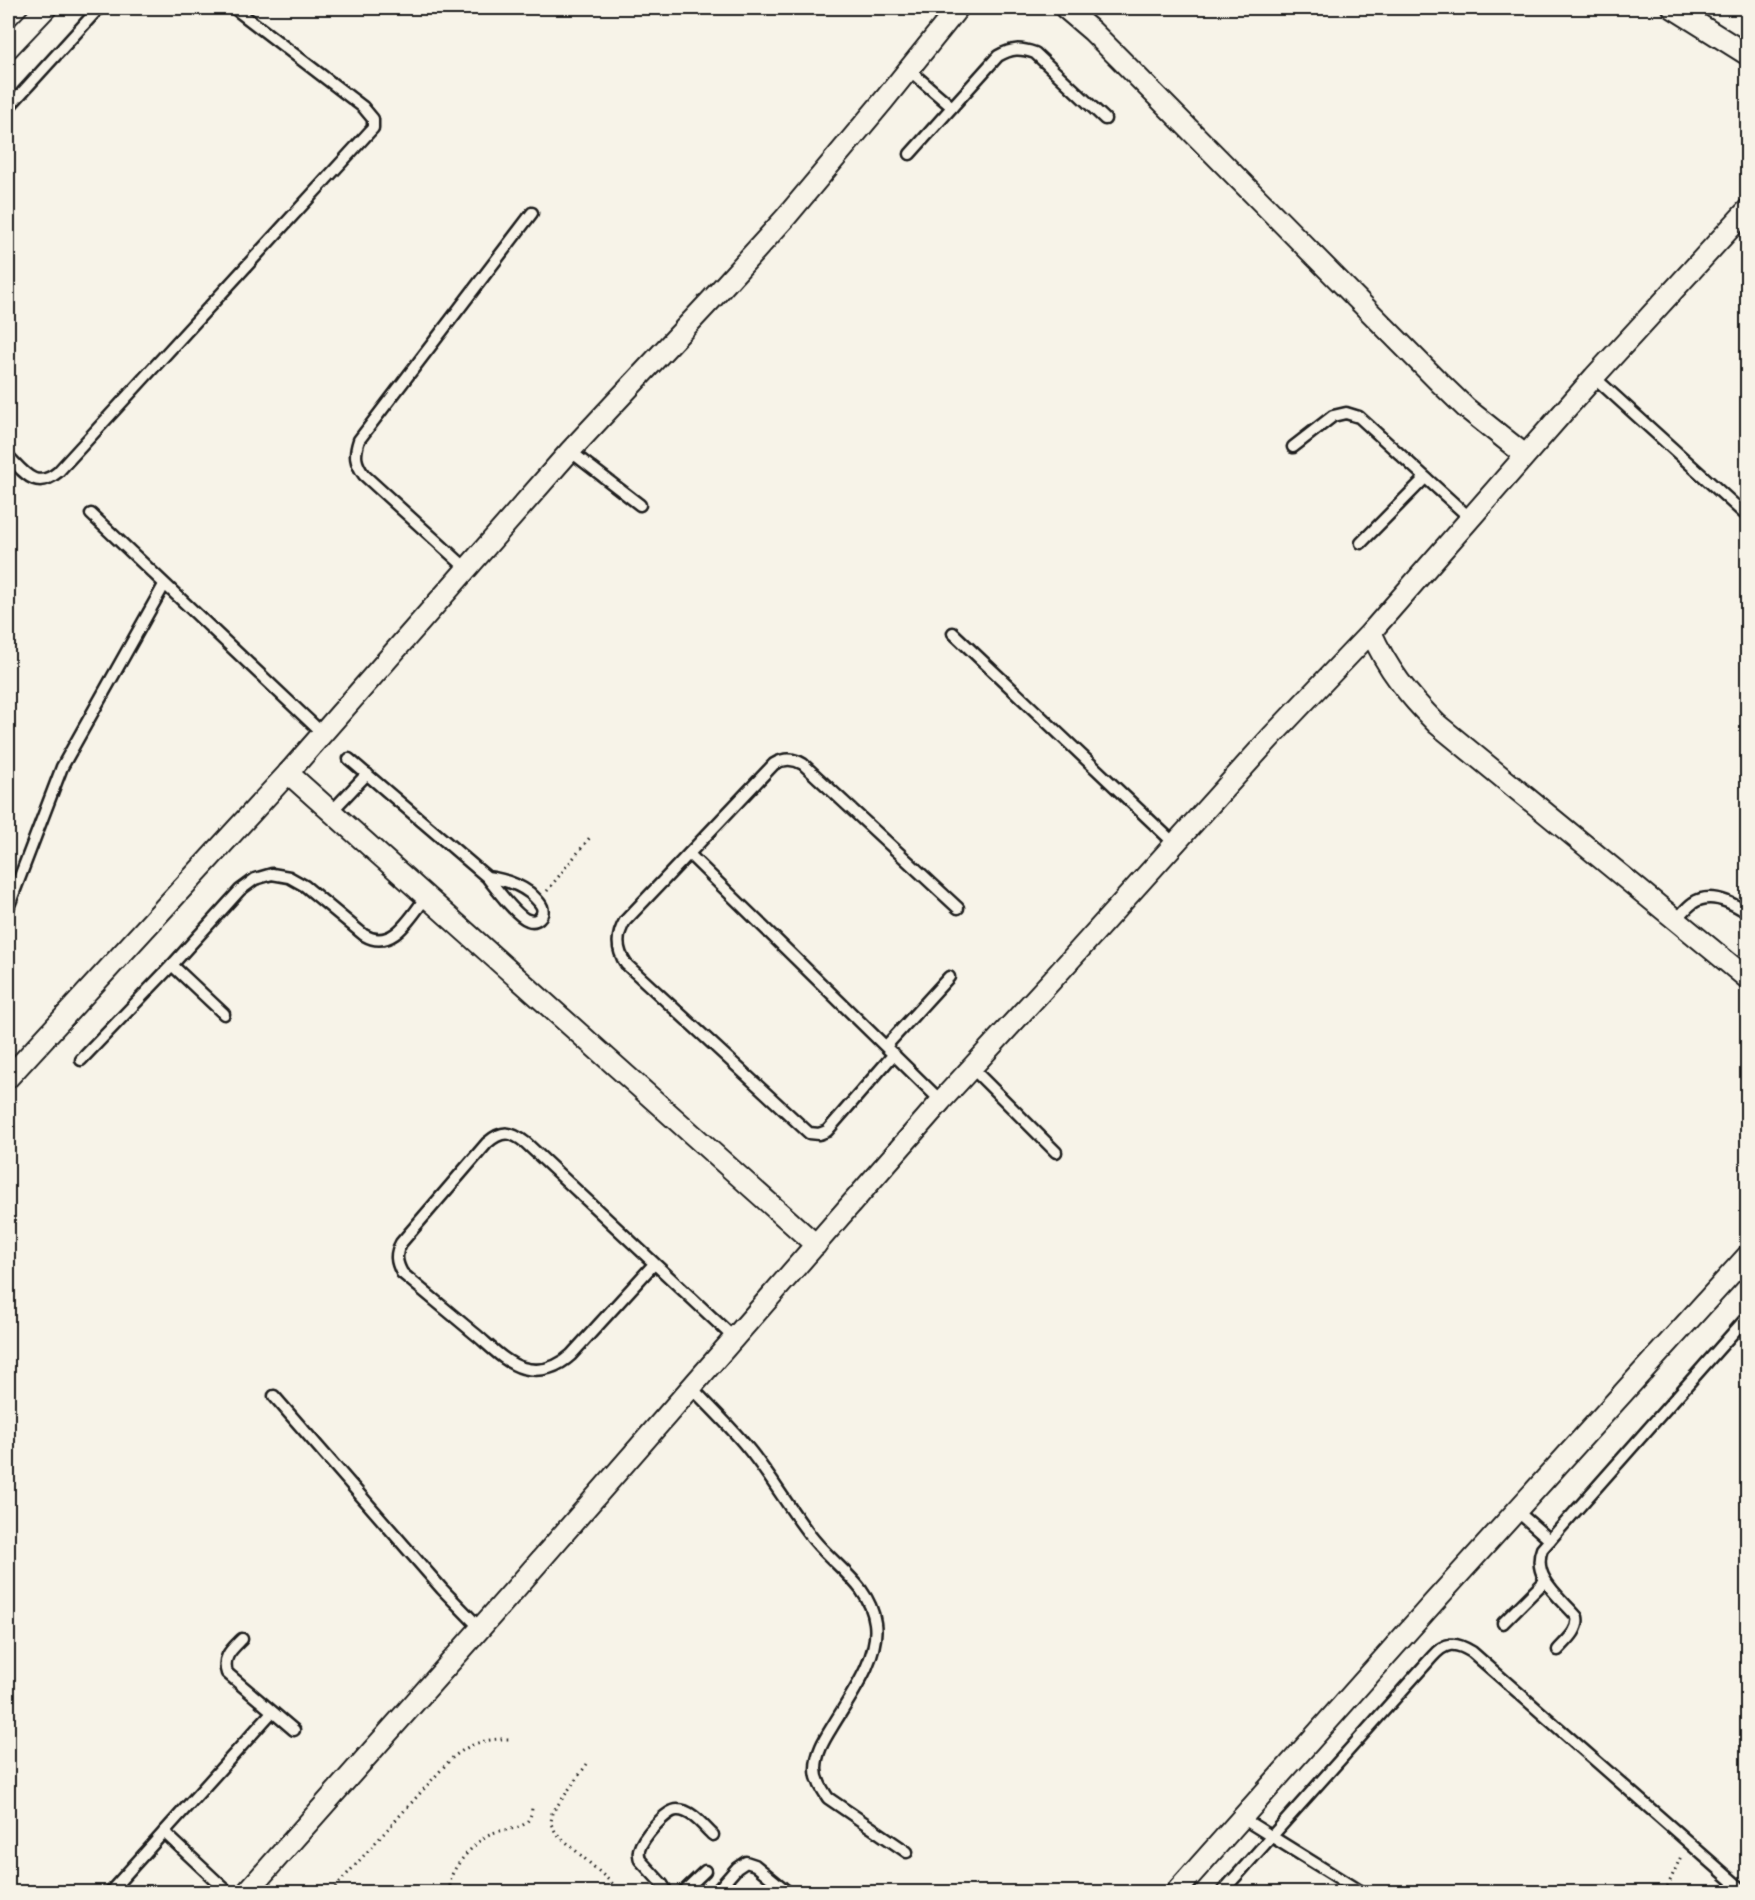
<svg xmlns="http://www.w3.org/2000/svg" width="1755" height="1900" font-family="'Comic Neue',sans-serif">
<rect width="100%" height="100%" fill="#f7f3e8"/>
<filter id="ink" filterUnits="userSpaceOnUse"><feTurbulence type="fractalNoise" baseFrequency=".0167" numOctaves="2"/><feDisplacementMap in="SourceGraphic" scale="12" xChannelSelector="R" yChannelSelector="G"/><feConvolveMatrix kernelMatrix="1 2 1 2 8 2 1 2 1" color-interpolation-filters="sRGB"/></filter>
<g filter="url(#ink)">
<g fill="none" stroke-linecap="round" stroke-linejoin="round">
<g stroke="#1c1c1c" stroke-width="15">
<g id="service">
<path d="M909 70 952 107"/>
<path d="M8 108 99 8"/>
<path d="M910 154 998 56C1012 48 1020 48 1035 53L1105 119"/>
<path d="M1594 377 1748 517"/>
<path d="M1293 447 1333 416 1346 413 1359 417 1471 519"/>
<path d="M570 451 640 505"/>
<path d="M8 456C24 472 35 491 58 472L373 128V119L363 107 234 8"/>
<path d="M91 514 322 733"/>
<path d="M1361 543 1425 478"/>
<path d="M466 568 364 475C355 463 354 455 359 440L532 213"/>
<path d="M953 633 1175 844"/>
<path d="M349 759 487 877C495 887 517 917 528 920 536 923 545 916 542 907 540 902 534 897 530 893 517 883 502 879 487 877"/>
<path d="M331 812 367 774"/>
<path d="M689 854 941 1101"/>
<path d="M8 908 62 767 164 585"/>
<path d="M1676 920C1681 915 1687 907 1693 903 1710 891 1733 903 1748 913"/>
<path d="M172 965 224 1014"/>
<path d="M886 1046 949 977"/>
<path d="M894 1054 827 1131 819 1134 809 1133 626 964C616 949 616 936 625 921L774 764C784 758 793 758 803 764L958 908"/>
<path d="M81 1060 172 965 240 890 255 879 272 874 289 877 305 886 364 935C393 952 410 917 427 896"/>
<path d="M971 1067 1056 1152"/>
<path d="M654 1264 571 1355C558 1367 541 1373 523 1368 505 1363 489 1345 474 1333 450 1313 426 1293 402 1273 396 1262 395 1254 401 1243L487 1143C502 1130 511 1131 526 1143L734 1338"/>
<path d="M691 1387C710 1407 730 1426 747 1447 772 1477 790 1511 814 1540 837 1568 870 1586 875 1623 880 1658 849 1698 832 1727 824 1740 816 1753 816 1769 816 1780 822 1789 828 1798L907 1852"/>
<path d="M274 1396 442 1589 480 1628"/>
<path d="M1517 1511 1550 1540"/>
<path d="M1503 1623 1545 1581"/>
<path d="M242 1639C231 1650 222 1657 227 1673L294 1730"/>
<path d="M1558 1650C1566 1641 1580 1630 1577 1617 1560 1597 1531 1577 1542 1549L1748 1316"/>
<path d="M1242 1818 1361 1892"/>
<path d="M164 1832 228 1892"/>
<path d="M110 1892 272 1712"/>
<path d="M667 1892 662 1884 640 1860C639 1855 638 1854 639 1850 642 1839 666 1809 678 1810 692 1810 704 1827 713 1835"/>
<path d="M683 1892 705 1871"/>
<path d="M716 1892 737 1868 746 1862 755 1865 788 1892"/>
<path d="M1222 1892 1432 1657C1445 1642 1455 1641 1472 1652L1745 1892"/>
</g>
</g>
<g stroke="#1c1c1c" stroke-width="24">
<g id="minor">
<path d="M1065 8 1092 31 1120 59 1439 382 1466 408 1525 455"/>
<path d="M1673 8 1748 55"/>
<path d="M8 48 46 8"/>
<path d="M1371 632C1387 669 1409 696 1437 724L1748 979"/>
<path d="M288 773 816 1245"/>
<path d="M8 1078 288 773 570 451 712 299 786 217 884 100 958 8"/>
<path d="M247 1892 517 1587 941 1101 1053 979 1271 737 1371 632 1594 377 1748 209"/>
<path d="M1176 1892 1433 1603 1748 1255"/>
</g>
</g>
<g stroke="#1c1c1c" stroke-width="3" stroke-dasharray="1.5 4.5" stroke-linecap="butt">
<path d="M547 891 591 836"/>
<path d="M587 1764 552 1813 551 1824 556 1833 622 1892"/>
<path d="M331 1892 450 1760C468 1744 485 1738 510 1739"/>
<path d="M449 1892C450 1888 450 1883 451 1878 454 1865 476 1842 488 1835 505 1826 530 1834 532 1808"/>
<path d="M1665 1892 1682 1854"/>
</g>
<use href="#service" stroke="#f7f3e8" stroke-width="10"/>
<use href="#minor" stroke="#f7f3e8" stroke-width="20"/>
</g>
</g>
<rect width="1755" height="1900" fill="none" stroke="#f7f3e8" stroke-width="30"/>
<rect x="15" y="15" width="1725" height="1870" fill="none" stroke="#1c1c1c" stroke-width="2" filter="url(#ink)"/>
</svg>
